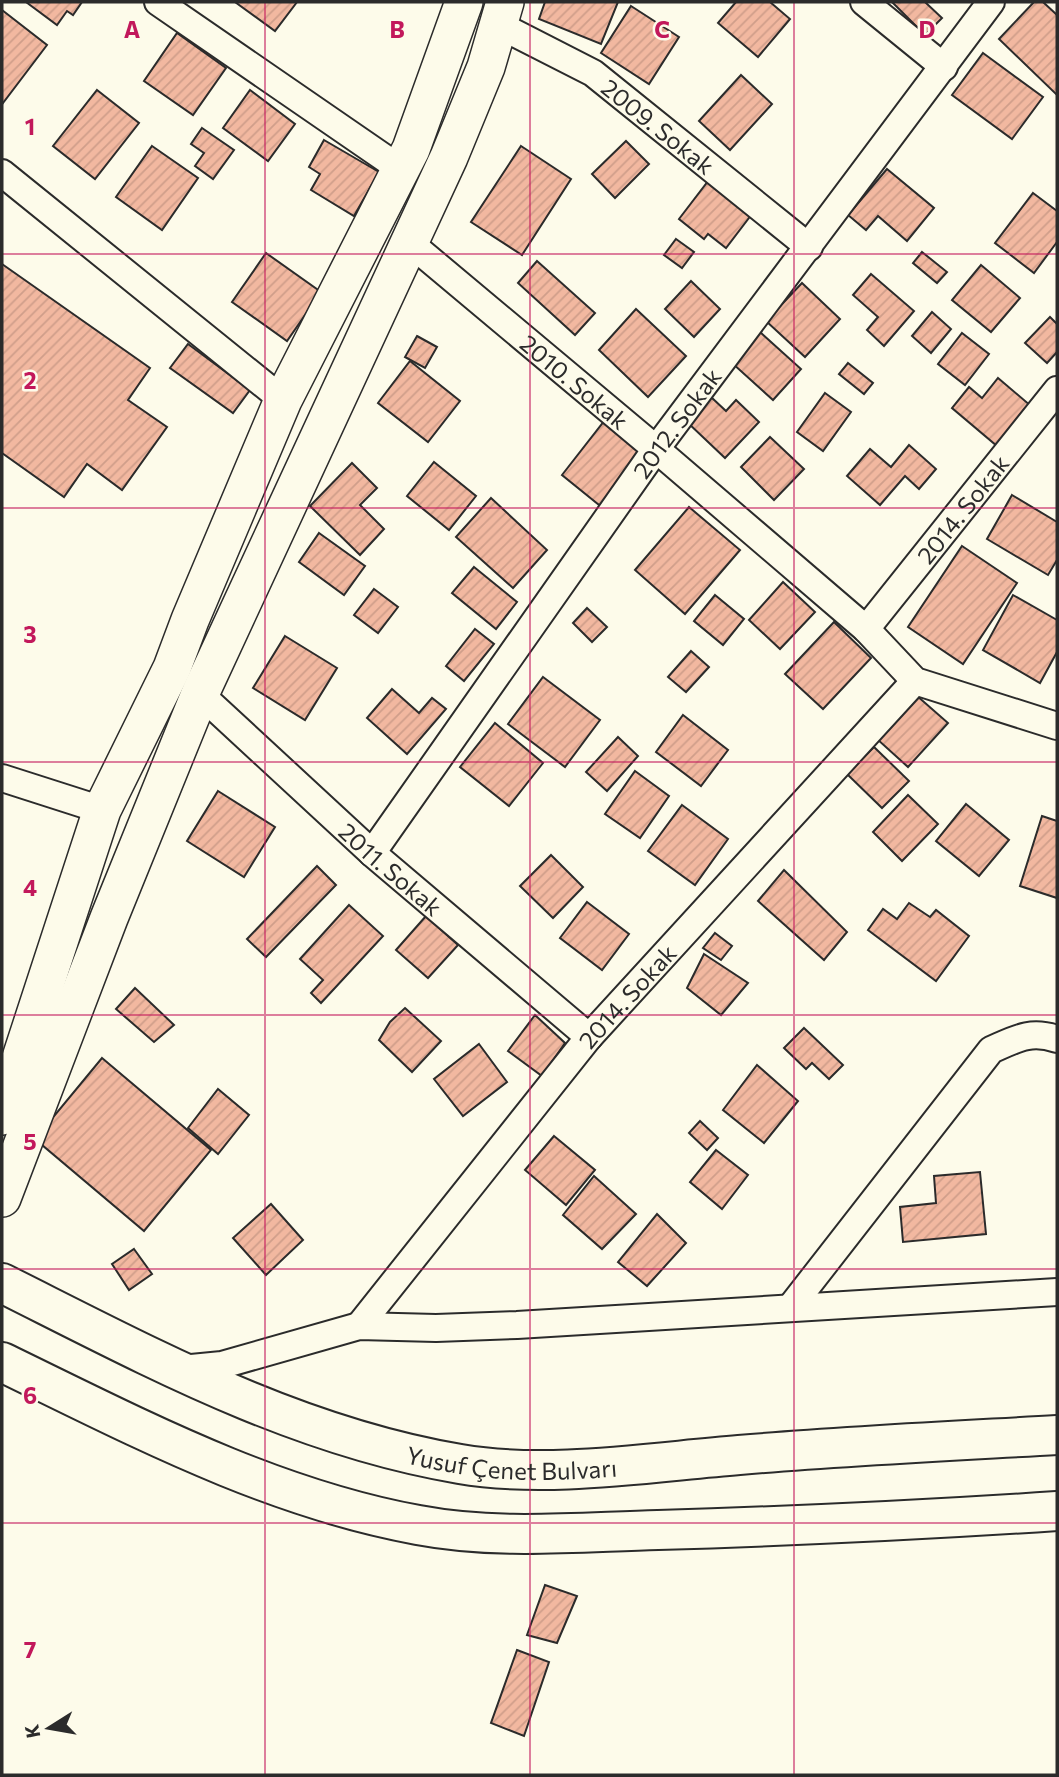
<svg xmlns="http://www.w3.org/2000/svg" width="1059" height="1777" font-family="Commissioner,sans-serif">
<defs>
<pattern id="building-hatch" width="6" height="6" patternUnits="userSpaceOnUse" patternTransform="scale(1.75)"><rect width="6" height="6" fill="#f2b8a0"/><path d="M-1 1l2-2M0 6l6-6M5 7l2-2" fill="none" stroke="#d09e8a"/></pattern>
</defs>
<rect width="100%" height="100%" fill="#fdfbea"/>
<g fill="url(#building-hatch)" stroke="#2b2b2b" stroke-width="2">
<path d="M26 2H82L73 15 67 11 57 25Z"/>
<path d="M235 2H297L275 31Z"/>
<path d="M545 2H618L601 44 539 19Z"/>
<path d="M736 2H770L790 19 758 57 718 23Z"/>
<path d="M892 2H925L942 18 925 35Z"/>
<path d="M1034 2H1043L1057 15V95L999 39Z"/>
<path d="M631 6 679 37 649 84 601 53Z"/>
<path d="M2 10 47 45 3 103 2 102Z"/>
<path d="M177 33 226 68 193 115 144 81Z"/>
<path d="M983 53 1043 97 1012 139 952 95Z"/>
<path d="M741 75 772 104 730 150 699 121Z"/>
<path d="M97 90 139 123 95 179 53 146Z"/>
<path d="M250 90 295 124 268 161 223 128Z"/>
<path d="M202 128 234 150 213 179 195 166 204 153 191 144Z"/>
<path d="M324 140 379 172 354 216 311 190 320 174 309 167Z"/>
<path d="M626 141 649 164 615 198 592 174Z"/>
<path d="M152 146 198 178 162 230 116 197Z"/>
<path d="M521 146 571 179 522 255 471 222Z"/>
<path d="M887 169 934 208 907 241 878 216 866 230 848 215Z"/>
<path d="M712 176 755 210 726 248 708 234 704 239 679 219Z"/>
<path d="M1033 193 1057 211V242L1034 273 995 243Z"/>
<path d="M676 239 694 252 682 268 664 255Z"/>
<path d="M922 252 947 272 937 283 913 263Z"/>
<path d="M266 253 321 292 287 341 232 302Z"/>
<path d="M537 261 595 313 575 335 518 283Z"/>
<path d="M2 264 150 368 128 400 167 427 122 490 87 464 64 497 2 453Z"/>
<path d="M981 265 1020 298 991 332 952 300Z"/>
<path d="M871 274 914 311 884 346 867 330 878 317 853 295Z"/>
<path d="M691 281 720 309 694 337 665 309Z"/>
<path d="M802 283 840 319 805 357 766 321Z"/>
<path d="M636 309 686 356 648 397 599 350Z"/>
<path d="M932 312 951 329 931 353 912 336Z"/>
<path d="M1050 317 1057 324V352L1047 363 1025 343Z"/>
<path d="M760 332 801 369 773 400 732 363Z"/>
<path d="M962 333 989 354 965 385 938 364Z"/>
<path d="M417 336 437 347 425 368 405 357Z"/>
<path d="M188 344 250 390 233 413 170 368Z"/>
<path d="M410 361 460 401 428 442 378 403Z"/>
<path d="M848 363 873 383 864 394 839 374Z"/>
<path d="M998 378 1031 406 997 446 952 408 969 387 982 398Z"/>
<path d="M825 393 851 412 823 451 797 432Z"/>
<path d="M711 397 726 411 736 400 759 422 725 458 687 422Z"/>
<path d="M605 420 647 454 604 509 562 475Z"/>
<path d="M770 437 804 469 774 500 741 467Z"/>
<path d="M909 445 936 469 919 489 905 476 880 505 847 476 870 449 891 467Z"/>
<path d="M434 462 476 496 449 530 407 496Z"/>
<path d="M352 463 377 488 360 505 384 529 360 555 310 506Z"/>
<path d="M1012 495 1057 522V560L1048 575 987 539Z"/>
<path d="M491 498 547 550 513 588 456 537Z"/>
<path d="M689 507 740 550 685 614 635 570Z"/>
<path d="M319 533 365 566 344 595 299 562Z"/>
<path d="M962 546 1017 583 963 664 908 627Z"/>
<path d="M474 567 517 602 496 629 452 593Z"/>
<path d="M783 582 815 612 780 649 749 620Z"/>
<path d="M374 589 398 607 378 633 354 615Z"/>
<path d="M715 595 744 619 723 645 694 621Z"/>
<path d="M1013 595 1057 620V652L1040 683 983 650Z"/>
<path d="M587 608 607 627 592 642 573 623Z"/>
<path d="M834 622 871 658 823 709 785 674Z"/>
<path d="M475 629 494 644 464 681 446 666Z"/>
<path d="M285 636 337 668 305 720 253 688Z"/>
<path d="M691 651 709 667 686 692 668 677Z"/>
<path d="M543 677 600 720 565 767 508 724Z"/>
<path d="M392 689 419 713 432 698 446 709 407 754 367 718Z"/>
<path d="M916 695 948 723 908 767 877 739Z"/>
<path d="M683 715 728 750 701 786 656 752Z"/>
<path d="M495 723 543 763 509 806 460 767Z"/>
<path d="M618 737 638 756 607 791 586 772Z"/>
<path d="M874 747 909 781 882 808 847 774Z"/>
<path d="M635 771 669 796 640 838 605 814Z"/>
<path d="M218 791 275 827 244 877 187 841Z"/>
<path d="M908 795 938 824 902 861 873 832Z"/>
<path d="M966 804 1009 840 979 876 936 841Z"/>
<path d="M682 805 728 839 695 885 648 851Z"/>
<path d="M1042 816 1057 821V898L1020 886Z"/>
<path d="M551 855 583 887 553 918 520 886Z"/>
<path d="M317 866 336 885 266 957 247 939Z"/>
<path d="M784 870 847 932 824 960 758 901Z"/>
<path d="M587 902 629 934 602 970 560 938Z"/>
<path d="M909 903 930 917 936 910 969 936 936 981 868 930 883 909 897 919Z"/>
<path d="M349 905 383 936 321 1003 311 993 323 980 300 959Z"/>
<path d="M426 916 458 945 428 978 396 950Z"/>
<path d="M715 933 732 946 721 960 703 948Z"/>
<path d="M704 954 748 983 721 1015 687 988Z"/>
<path d="M135 988 174 1025 154 1042 116 1009Z"/>
<path d="M405 1008 441 1041 412 1072 379 1040 390 1022Z"/>
<path d="M535 1015 565 1043 542 1076 508 1051Z"/>
<path d="M804 1028 843 1065 829 1079 812 1063 806 1069 784 1048Z"/>
<path d="M479 1044 507 1082 463 1116 434 1079Z"/>
<path d="M102 1058 211 1150 144 1231 35 1139Z"/>
<path d="M757 1065 798 1101 764 1143 723 1110Z"/>
<path d="M218 1089 249 1115 218 1154 188 1128Z"/>
<path d="M700 1121 718 1138 707 1150 689 1133Z"/>
<path d="M554 1136 595 1170 566 1205 525 1170Z"/>
<path d="M716 1150 748 1175 722 1209 690 1182Z"/>
<path d="M980 1172 986 1234 903 1242 900 1207 936 1203 934 1176Z"/>
<path d="M594 1176 636 1214 602 1249 563 1215Z"/>
<path d="M271 1204 303 1240 266 1275 233 1238Z"/>
<path d="M657 1214 686 1243 647 1286 618 1262Z"/>
<path d="M134 1249 152 1274 129 1290 112 1264Z"/>
<path d="M545 1585 577 1596 557 1643 527 1635Z"/>
<path d="M517 1650 549 1662 524 1736 491 1723Z"/>
</g>
<g fill="none" stroke-linecap="round" stroke-linejoin="round">
<g stroke="#2b2b2b" stroke-width="30">
<g id="minor">
<path d="M158 2 402 170"/>
<path d="M864 2 944 67"/>
<path id="s1" d="M497 24 593 73 809 247"/>
<path d="M2 173 283 400"/>
<path id="s2" d="M410 243 656 449 866 629 915 681 1057 726"/>
<path id="s3" d="M866 629 1057 390"/>
<path id="s4" d="M200 694 372 853 589 1037"/>
<path d="M2 778 102 810"/>
<path id="s5" d="M372 853 656 449 991 2"/>
<path d="M790 1308 991 1050C1016 1039 1030 1030 1057 1039"/>
<path id="s6" d="M359 1326 589 1037 915 681"/>
<path d="M181 1369 222 1365 359 1326 436 1328 517 1325 1057 1292"/>
</g>
</g>
<g stroke="#2b2b2b" stroke-width="40">
<g id="secondary">
<path d="M2 1116 102 810 172 668 190 620 283 400 411 149 464 2"/>
<path d="M2 1198 109 918 200 694 449 157 486 67 505 2"/>
</g>
</g>
<g stroke="#2b2b2b" stroke-width="42">
<g id="trunk">
<path id="s7" d="M2 1283C150 1357 294 1436 460 1464 547 1479 651 1462 739 1455 845 1446 951 1441 1057 1435"/>
<path d="M2 1362C136 1427 270 1498 418 1525 497 1540 578 1532 658 1530 791 1526 924 1520 1057 1511"/>
</g>
</g>
<use href="#minor" stroke="#fdfbea" stroke-width="26"/>
<use href="#secondary" stroke="#fdfbea" stroke-width="37"/>
<use href="#trunk" stroke="#fdfbea" stroke-width="38"/>
</g>
<path fill="none" stroke="#c2185b" stroke-width="2" stroke-opacity="0.55" d="M265 2V1775M530 2V1775M794 2V1775M2 254H1057M2 508H1057M2 762H1057M2 1015H1057M2 1269H1057M2 1523H1057"/>
<g text-anchor="middle" dominant-baseline="central" stroke-width="5" stroke-linejoin="round" paint-order="stroke">
<g font-size="24" fill="#2b2b2b" stroke="#fdfbea">
<text stroke="none"><textPath href="#s1" startOffset="192">2009. Sokak</textPath></text>
<text stroke="none"><textPath href="#s2" startOffset="215">2010. Sokak</textPath></text>
<text stroke="none"><textPath href="#s5" startOffset="527">2012. Sokak</textPath></text>
<text stroke="none"><textPath href="#s3" startOffset="154">2014. Sokak</textPath></text>
<text stroke="none"><textPath href="#s4" startOffset="259">2011. Sokak</textPath></text>
<text stroke="none"><textPath href="#s6" startOffset="425">2014. Sokak</textPath></text>
<text stroke="none"><textPath href="#s7" startOffset="546">Yusuf Çenet Bulvarı</textPath></text>
</g>
</g>
<g font-size="23" text-anchor="middle" font-weight="bold" fill="#c2185b" stroke="#fdfbea" stroke-width="5" stroke-linejoin="round" paint-order="stroke">
<text x="132" y="38">A</text>
<text x="397" y="38">B</text>
<text x="662" y="38">C</text>
<text x="927" y="38">D</text>
<text x="30" y="135">1</text>
<text x="30" y="389">2</text>
<text x="30" y="643">3</text>
<text x="30" y="896">4</text>
<text x="30" y="1150">5</text>
<text x="30" y="1404">6</text>
<text x="30" y="1658">7</text>
</g>
<rect width="1059" height="1777" fill="none" stroke="#2b2b2b" stroke-width="7"/>
<g transform="translate(49 1728) rotate(259)" stroke="#fdfbea" stroke-width="5" paint-order="stroke">
<path d="M0-5L12 26L0 18L-12 26Z" fill="#2b2b2b"/>
<text y="-10" font-size="19" font-weight="bold" text-anchor="middle" fill="#2b2b2b">K</text>
</g>
</svg>
